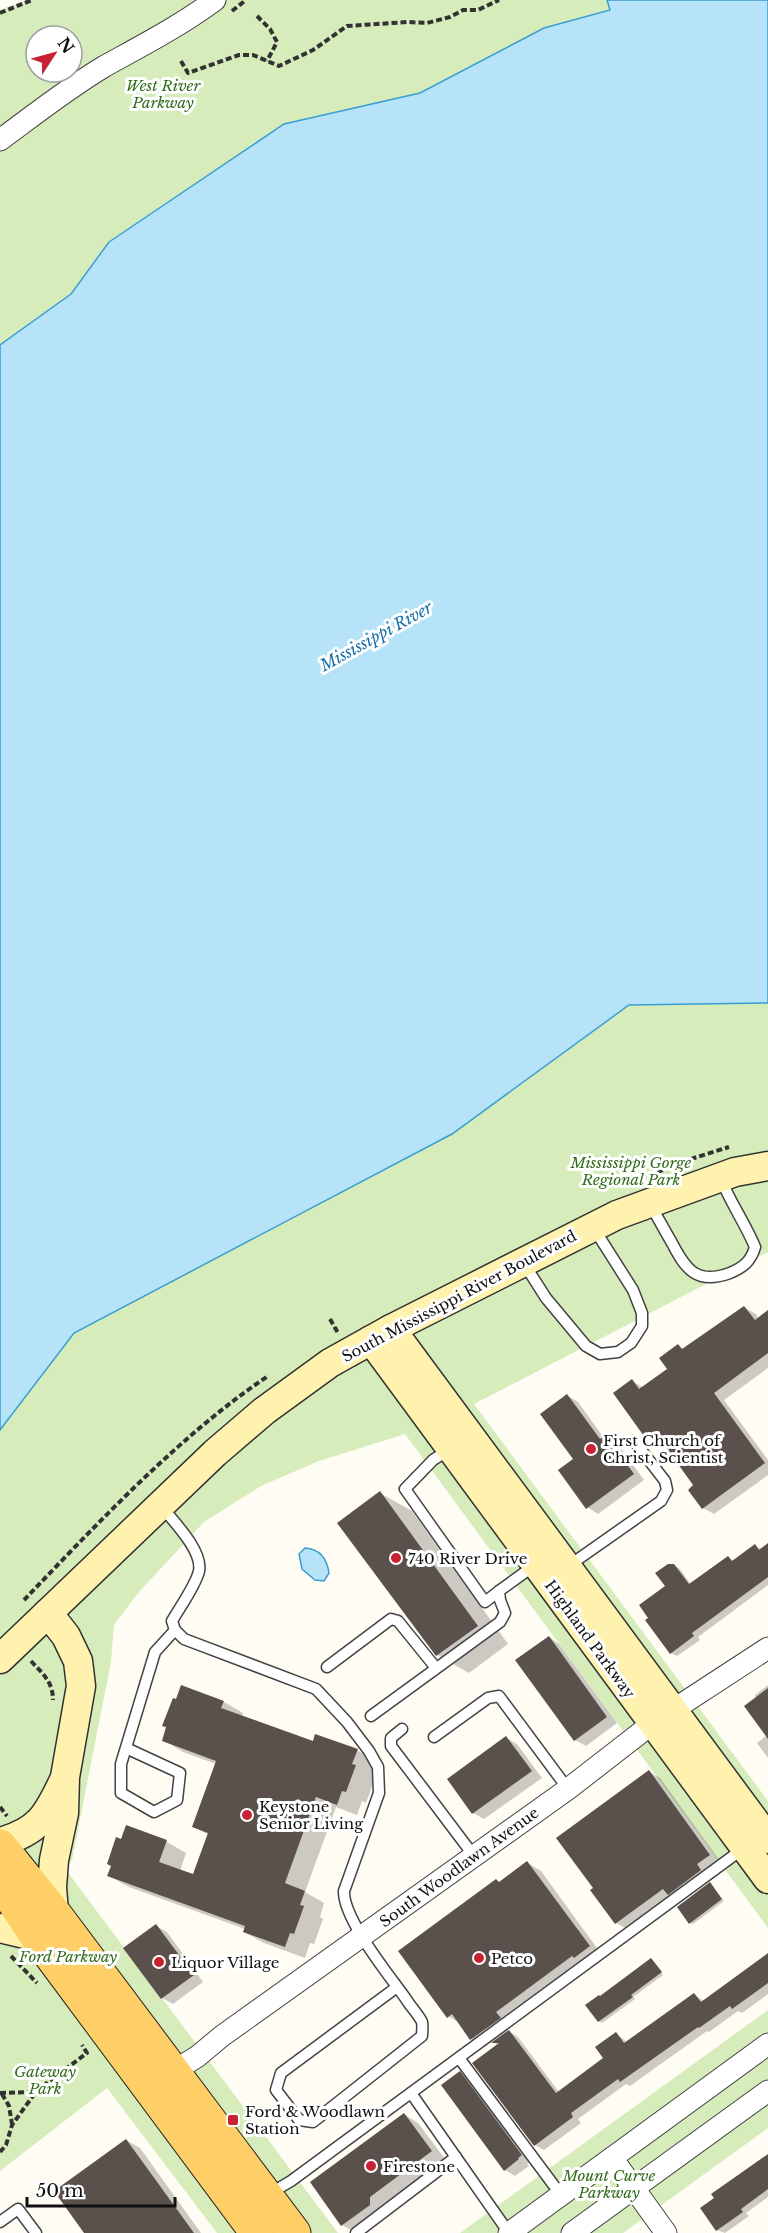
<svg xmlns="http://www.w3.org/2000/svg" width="768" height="2233" font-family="'Libre Baskerville',serif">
<rect width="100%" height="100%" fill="#fffcf4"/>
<g fill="#d7ecbb" fill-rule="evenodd">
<path d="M27 0H607L611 9 544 28 420 93 284 124 109 241 71 294 0 345V10ZM36 36H72V72H36Z"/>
<path d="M768 1003V1252L474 1404 768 1801V1928L405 1434 319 1461 261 1486 204 1522 138 1593 114 1625 111 1662 72 1860 66 1870 338 2233H217L107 2088 0 2171V1430L74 1333 452 1134 630 1005Z"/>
<path d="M768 2010V2128L623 2233H460Z"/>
</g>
<g fill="#b6e3f8" stroke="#3a9ed2" stroke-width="1.5">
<path d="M607 0H768V1003L629 1005 452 1134 74 1333 0 1430V345L71 294 109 242 284 124 420 93 544 28 610 10Z"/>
<path d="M305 1548C320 1549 327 1559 329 1573L324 1581 315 1580 302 1569 299 1554Z"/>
</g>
<g fill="#0003">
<path d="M745 1308 756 1314 759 1319 768 1312V1368L724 1400 768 1460V1475L714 1514 703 1508 696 1486 663 1441 659 1444 647 1438 632 1381 644 1388 669 1369 678 1346 684 1350Z"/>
<path d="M568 1396 578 1402 604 1438 606 1437 617 1443 644 1480 598 1514 587 1507 575 1460Z"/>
<path d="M380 1493 412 1511 508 1644 469 1673 437 1655Z"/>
<path d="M768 1545V1585L698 1637 700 1640 677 1656 671 1653 667 1587 674 1565 680 1569 691 1585 728 1558 734 1561 755 1546 762 1549Z"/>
<path d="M549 1637 559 1644 617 1723 586 1746 575 1740Z"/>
<path d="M768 1685V1758L757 1743 767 1735 755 1695Z"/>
<path d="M224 1702 243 1713 242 1717 314 1743 357 1750 377 1762 372 1776 375 1778 366 1803 362 1801 357 1815 336 1807 305 1892 324 1903 320 1917 323 1919 314 1944 310 1943 305 1958 264 1943 244 1932 245 1929 129 1887 109 1876 126 1827 167 1842 186 1853 180 1871 194 1876 209 1835 194 1827 216 1764 183 1752 163 1740Z"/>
<path d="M506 1738 517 1744 542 1778 484 1819 473 1813 449 1779Z"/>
<path d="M649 1772 660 1778 720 1861 627 1929 616 1923Z"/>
<path d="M528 1863 541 1871 602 1955 509 2020 513 2026 507 2030 518 2037 559 2092 605 2059 616 2033 628 2043 694 1995 704 2001 768 1955V1994L742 2013 738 2011 709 2032 707 2031 630 2086 626 2084 578 2119 581 2123 544 2150 535 2145 498 2045 492 2041 485 2047 471 2039 461 2024 448 2016 496 1880 500 1883Z"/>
<path d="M710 1884 724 1901 693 1924 690 1923Z"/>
<path d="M156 1926 167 1932 203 1982 173 2004 162 1998Z"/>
<path d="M651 1960 663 1975 633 1997 635 1999 602 2023 599 2021Z"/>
<path d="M460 2073 470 2079 531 2161 527 2164 529 2166 515 2176 505 2170Z"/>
<path d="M404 2114 418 2123 445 2159 384 2205V2213L356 2233 342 2225Z"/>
<path d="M126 2140 140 2148 201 2233H86Z"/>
<path d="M768 2155V2197L746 2213 749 2216 725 2233 717 2230Z"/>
</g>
<g fill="#5a504c">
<path d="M744 1306 755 1320 768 1310V1353L714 1393 765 1463 702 1509 688 1490 693 1485 655 1432 646 1439 613 1393 632 1379 639 1389 667 1369 659 1358 678 1344 682 1349Z"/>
<path d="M567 1394 600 1439 606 1435 634 1474 586 1509 558 1470 573 1459 540 1414Z"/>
<path d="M380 1491 478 1626 436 1656 337 1523Z"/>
<path d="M768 1543V1577L692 1633 694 1636 670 1654 645 1620 648 1618 639 1605 665 1586 655 1573 668 1564H674L689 1584 728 1556 732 1561 755 1544 759 1550Z"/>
<path d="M549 1636 607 1717 574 1741 515 1660Z"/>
<path d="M181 1685 224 1701 221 1708 313 1741 315 1734 358 1749 352 1764 356 1765 346 1792 342 1791 337 1805 316 1797 285 1883 305 1891 300 1905 304 1906 294 1934 290 1933 285 1947 243 1932 245 1926 107 1876 111 1866 107 1864 116 1837 121 1839 126 1825 167 1840 159 1862 193 1874 208 1833 192 1827 216 1761 162 1741 166 1727 162 1726 173 1698 176 1699Z"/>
<path d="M768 1688V1739L744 1706Z"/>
<path d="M506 1736 532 1771 472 1814 447 1779Z"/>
<path d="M649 1770 710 1855 697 1864 701 1870 668 1895 663 1889 615 1924 590 1890 593 1888 556 1838Z"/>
<path d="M527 1861 590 1946 574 1958 572 1956 496 2012 501 2018 470 2040 452 2014 447 2018 398 1951 496 1879 499 1882Z"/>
<path d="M710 1882 722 1899 689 1924 677 1907Z"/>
<path d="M156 1924 194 1975 161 1999 123 1948Z"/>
<path d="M768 1953V1983L732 2009 730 2006 699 2028 698 2027 620 2082 618 2079 571 2113 573 2117 534 2146 472 2063 499 2043H491L509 2030 556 2093 603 2058 595 2047 616 2032 624 2043 694 1993 701 2002Z"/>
<path d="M651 1958 662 1972 631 1995 633 1997 598 2022 585 2005 599 1995 600 1996Z"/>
<path d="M460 2071 522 2155 518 2158 519 2159 504 2171 441 2085Z"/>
<path d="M404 2113 432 2151 370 2197V2205L341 2226 310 2182Z"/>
<path d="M126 2139 194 2233H84L54 2191Z"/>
<path d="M768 2154V2189L741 2209 743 2212 716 2231 700 2208 714 2198 711 2194Z"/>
</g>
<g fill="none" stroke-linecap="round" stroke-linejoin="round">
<g stroke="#434343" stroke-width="13">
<g id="lane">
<path d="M651 1206C658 1218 665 1231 672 1243 686 1270 697 1285 730 1273 744 1267 751 1261 755 1247 745 1223 730 1202 721 1179"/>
<path d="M523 1262 546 1298 586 1346 600 1354 618 1352 631 1343 642 1326V1313L633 1290 593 1227"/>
<path d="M450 1449 433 1460 405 1489 485 1602 499 1591"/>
<path d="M162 1507C174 1522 203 1551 199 1571 196 1585 180 1607 172 1621L175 1630 184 1639 316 1689 347 1722 369 1751 378 1767 379 1793 344 1891C343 1919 389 1975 406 1999 410 2006 419 2015 422 2022 423 2026 422 2032 422 2036L313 2122 299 2120 276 2090 281 2073 397 1987"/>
<path d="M567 1567 661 1501 667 1490 665 1481 634 1441"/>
<path d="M327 1667 391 1619 398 1621 436 1668"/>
<path d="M371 1716 500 1622 505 1613 500 1600 499 1591 535 1565"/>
<path d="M402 1729 391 1738V1746L474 1856"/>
<path d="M434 1737 488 1698 499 1696 568 1789"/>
<path d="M126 1748 180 1773 177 1800 154 1812 121 1793V1764L155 1652 175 1630"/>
<path d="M459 2058 561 2195"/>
<path d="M411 2093 509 2233"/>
<path d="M269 2194 291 2181 744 1848"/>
<path d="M0 2222 18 2209 36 2233"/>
<path d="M356 2233 456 2157"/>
</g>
</g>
<g stroke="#434343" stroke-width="23">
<g id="street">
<path d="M0 140C34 115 68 88 105 66 143 45 180 26 215 0"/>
<path d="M163 2078 198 2056 222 2036 568 1789 653 1723 768 1648"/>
<path d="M612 2158 666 2233"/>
<path d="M509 2233 768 2044"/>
<path d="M572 2233 768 2091"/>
</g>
</g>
<g stroke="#323232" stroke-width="31">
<g id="secondary">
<path d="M391 1329 768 1839"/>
<path d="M371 1340 768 1879"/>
<path d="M48 1613 66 1636 78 1661 81 1686 65 1777 64 1813 54 1860 52 1887 54 1913"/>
<path d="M0 1659 215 1453 264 1411 330 1363 391 1329 617 1215 735 1172 768 1166"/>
<path d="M0 1842C38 1832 47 1816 63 1782"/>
<path d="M0 1928 37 1937"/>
</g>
</g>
<g stroke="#212121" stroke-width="35">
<g id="primary">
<path d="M0 1846 54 1913 294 2233"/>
<path d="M0 1881 37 1937 257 2233"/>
</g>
</g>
<g stroke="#323232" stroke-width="4" stroke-dasharray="6 3" stroke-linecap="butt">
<path d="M232 11 246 0"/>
<path d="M0 13 32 0"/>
<path d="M257 16 270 29 277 42 267 61"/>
<path d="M181 61 188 73 239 55H253L279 66 313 50 347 26 408 22 427 23 450 17 463 10H478L499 0"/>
<path d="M649 1176 678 1163 729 1147"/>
<path d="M330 1319 338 1333"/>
<path d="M24 1600C98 1523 180 1435 268 1376"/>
<path d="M31 1661C43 1674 53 1682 53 1700"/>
<path d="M0 1807 7 1816"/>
<path d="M11 1956 37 1983"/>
<path d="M0 2093 35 2092 87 2053 82 2045"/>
<path d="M2 2094 9 2106 12 2124"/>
<path d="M0 2152 6 2145 12 2125 35 2093"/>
</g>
<use href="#lane" stroke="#fff" stroke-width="10"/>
<use href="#street" stroke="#fff" stroke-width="21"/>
<use href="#secondary" stroke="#fff2af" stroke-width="28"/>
<use href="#primary" stroke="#fdcf66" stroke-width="33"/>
</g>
<g fill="#c72233" stroke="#fff" stroke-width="2">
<circle cx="591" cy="1449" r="6"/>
<circle cx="396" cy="1558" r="6"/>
<circle cx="247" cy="1815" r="6"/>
<circle cx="479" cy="1958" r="6"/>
<circle cx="159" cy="1962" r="6"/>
<rect x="227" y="2114" width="12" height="12" rx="3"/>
<circle cx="371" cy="2166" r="6"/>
</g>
<g text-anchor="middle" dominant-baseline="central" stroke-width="6" stroke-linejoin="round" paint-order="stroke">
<g font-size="15" font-style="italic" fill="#326c1d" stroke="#fff">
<text x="163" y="85">West River<tspan x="163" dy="17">Parkway</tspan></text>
<text x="631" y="1162">Mississippi Gorge<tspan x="631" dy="17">Regional Park</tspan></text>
<text x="68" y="1956">Ford Parkway</text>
<text x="45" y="2071">Gateway<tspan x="45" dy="17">Park</tspan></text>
<text x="609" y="2175">Mount Curve<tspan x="609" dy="17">Parkway</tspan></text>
</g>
<g font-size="15" fill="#101010" stroke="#fff">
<text transform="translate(459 1296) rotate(-28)">South Mississippi River Boulevard</text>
<text transform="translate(590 1639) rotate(54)">Highland Parkway</text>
<text transform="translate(459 1867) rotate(-36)">South Woodlawn Avenue</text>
</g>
<g font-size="15" fill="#101010" stroke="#fff" text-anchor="start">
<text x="603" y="1440">First Church of<tspan x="603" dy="17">Christ, Scientist</tspan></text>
<text x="408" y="1558">740 River Drive</text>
<text x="259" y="1806">Keystone<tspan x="259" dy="17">Senior Living</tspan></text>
<text x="491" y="1958">Petco</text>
<text x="171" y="1962">Liquor Village</text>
<text x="245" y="2111">Ford &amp; Woodlawn<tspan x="245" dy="17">Station</tspan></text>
<text x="383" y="2166">Firestone</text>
</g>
<g font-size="16" font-style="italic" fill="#1370a8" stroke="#fff">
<text transform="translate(376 636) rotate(-29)">Mississippi River</text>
</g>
</g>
<g transform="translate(54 54) rotate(54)"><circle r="28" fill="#ffffff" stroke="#9f9f9f" stroke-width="1.5"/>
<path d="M0-4.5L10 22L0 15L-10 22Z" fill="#c72233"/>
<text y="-9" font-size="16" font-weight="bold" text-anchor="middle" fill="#101010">N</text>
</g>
<path d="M27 2197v9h148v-9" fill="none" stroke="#101010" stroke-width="3"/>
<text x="36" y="2197" font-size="18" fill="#101010" stroke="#ffffff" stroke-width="4.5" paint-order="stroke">50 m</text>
</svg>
